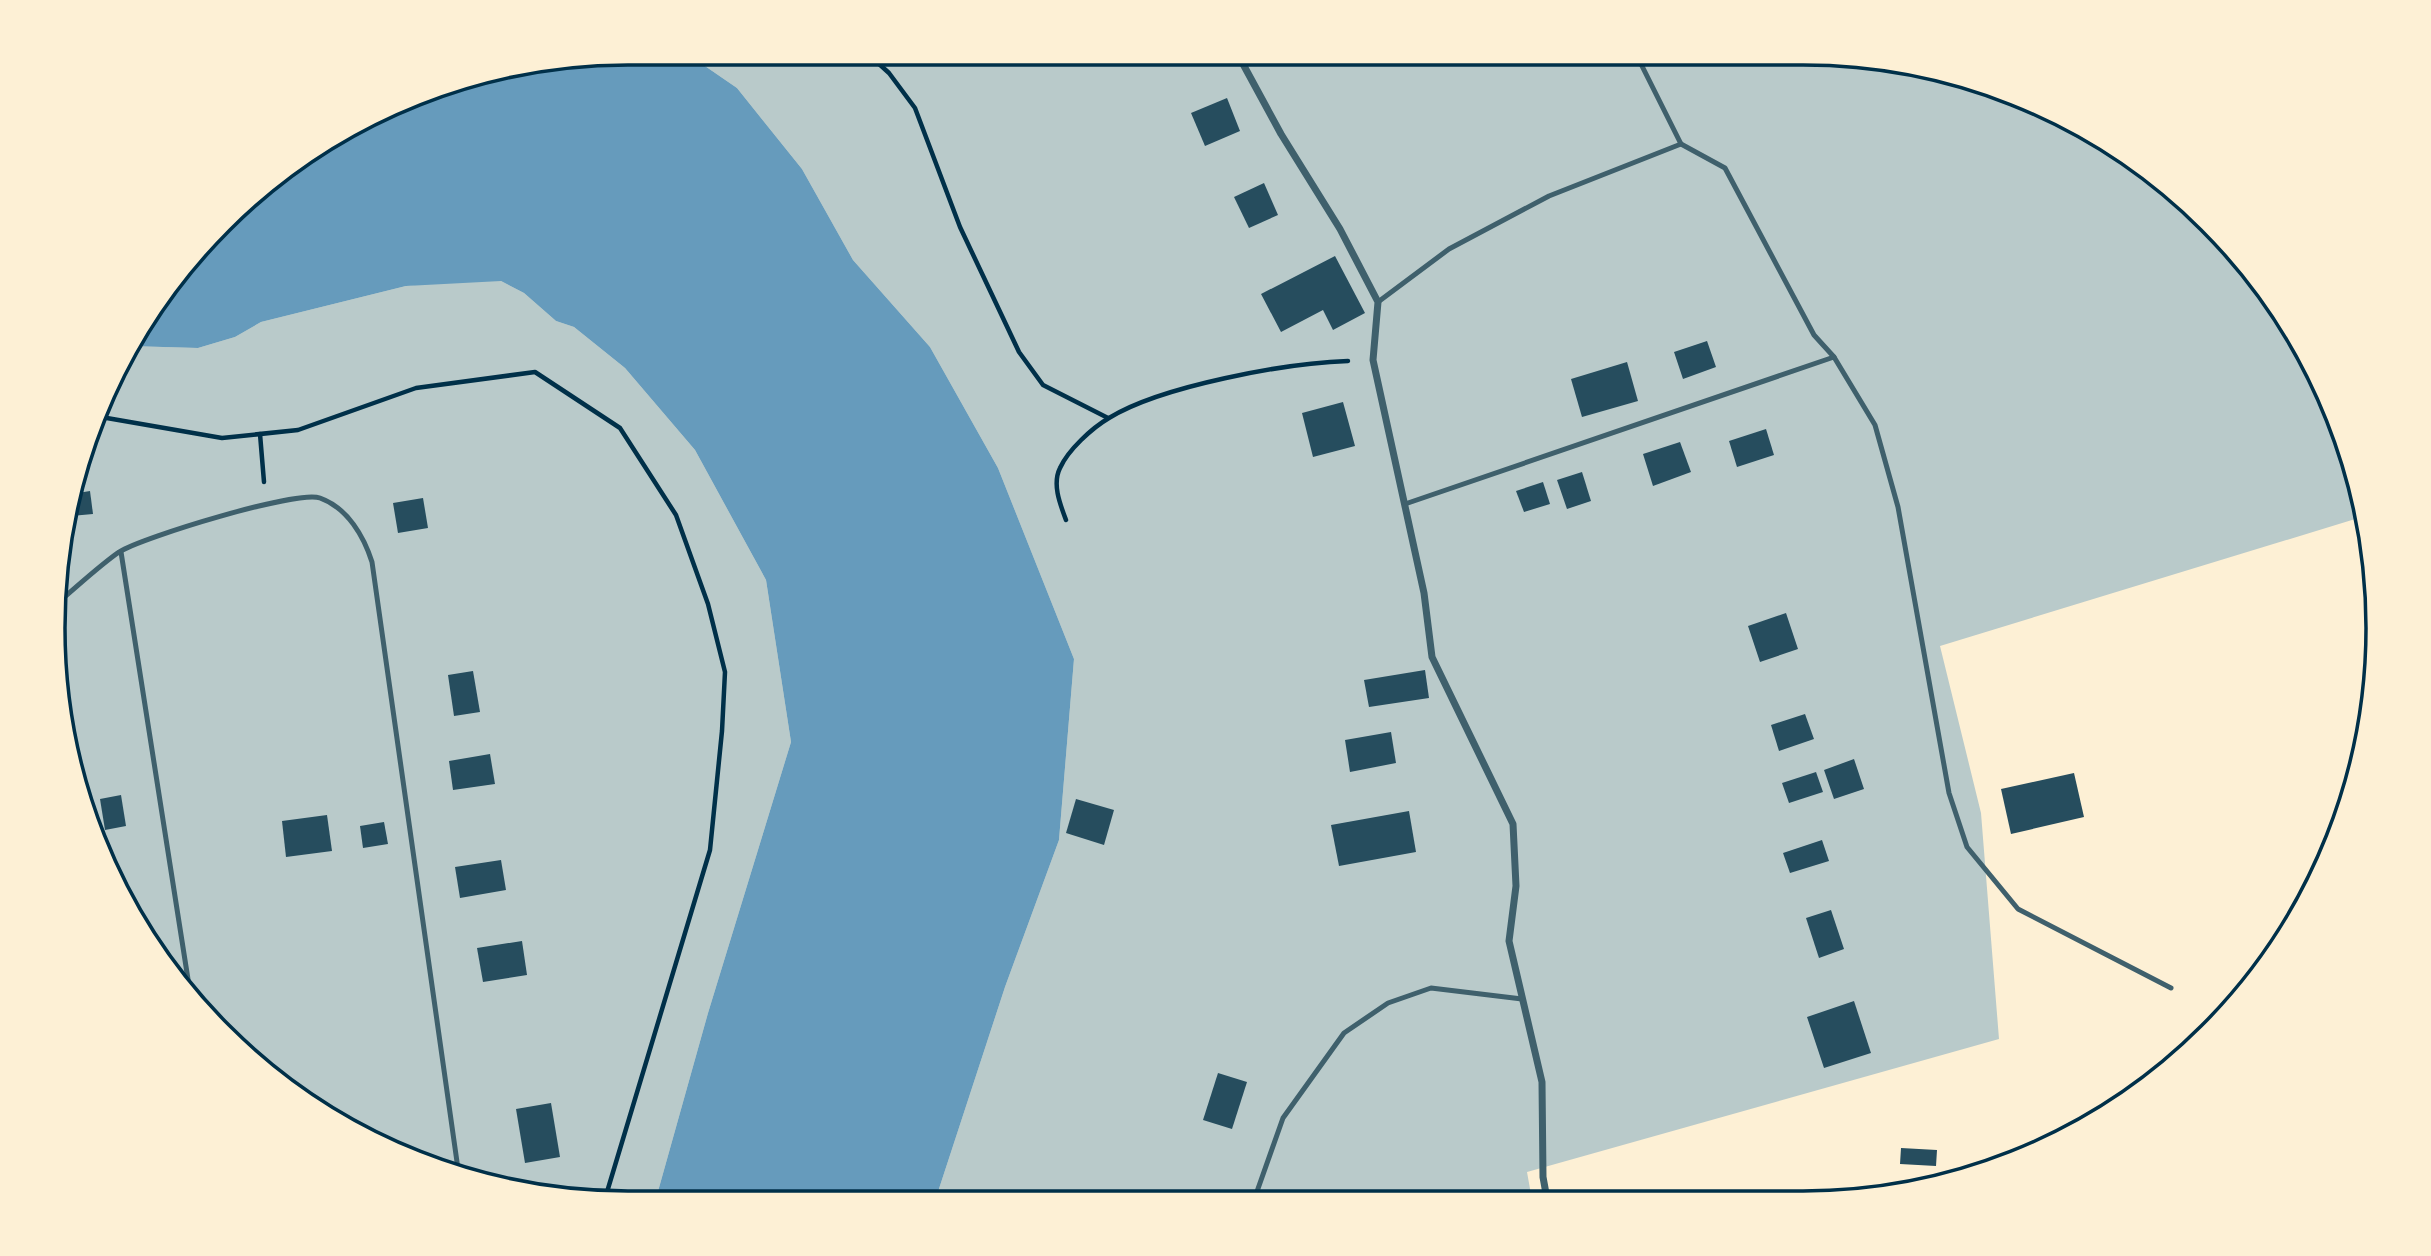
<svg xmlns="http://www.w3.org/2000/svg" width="2431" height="1256" font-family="'Noto Serif',serif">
<rect width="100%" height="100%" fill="#fdf0d5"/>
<g fill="#b9caca">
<path d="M686 53 1840 54 1952 72 2057 112 2153 171 2235 248 2301 340 2348 443 2365 516 1940 646 1981 813 1999 1039 1527 1172 1532 1200 935 1201 1005 987 1059 840 1074 659 998 468 930 347 853 260 802 169 737 88Z"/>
<path d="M452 281H501L524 293 556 321 574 327 625 368 695 450 766 580 791 742 708 1013 655 1202H591L479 1184 374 1144 221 1035 112 883 57 704 64 515 128 346 198 348 235 337 261 322 406 286Z"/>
</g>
<path fill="#669bbc" d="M628 53H686L737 88 802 169 853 260 930 347 998 468 1074 659 1059 840 1005 987 935 1201 655 1202 708 1013 791 742 766 580 695 450 625 368 574 327 556 321 524 293 501 281 406 286 261 322 235 337 198 348 128 346 195 249 277 172 443 83Z"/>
<g fill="#264d5e">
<path d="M1227 98 1240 131 1205 146 1191 113Z"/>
<path d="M1264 183 1278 215 1249 228 1234 197Z"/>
<path d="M1335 256 1365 313 1333 330 1323 310 1281 332 1261 294Z"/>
<path d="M1707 341 1716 367 1683 379 1674 352Z"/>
<path d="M1627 362 1638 401 1582 417 1571 379Z"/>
<path d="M1343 402 1355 446 1313 457 1302 413Z"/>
<path d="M1766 429 1774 455 1737 467 1729 441Z"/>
<path d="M1680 442 1691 472 1653 486 1643 454Z"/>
<path d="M1582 472 1591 501 1567 509 1557 480Z"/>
<path d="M1543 482 1550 504 1524 512 1516 491Z"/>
<path d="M90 491 93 514 71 516 69 501 72 494Z"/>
<path d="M423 498 428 528 398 533 393 503Z"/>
<path d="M1786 613 1798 649 1760 662 1748 626Z"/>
<path d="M1425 670 1429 698 1369 707 1364 680Z"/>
<path d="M473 671 480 712 454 716 448 675Z"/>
<path d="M1805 714 1814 739 1779 751 1771 725Z"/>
<path d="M1391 732 1396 763 1350 772 1345 740Z"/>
<path d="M490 754 495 784 453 790 449 761Z"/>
<path d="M1854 759 1864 789 1834 799 1824 770Z"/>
<path d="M1816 772 1823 792 1789 803 1782 783Z"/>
<path d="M2074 773 2084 817 2011 834 2001 789Z"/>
<path d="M121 795 126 826 105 830 100 799Z"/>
<path d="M1076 799 1114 810 1104 845 1066 833Z"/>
<path d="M1409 811 1416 852 1339 866 1331 825Z"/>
<path d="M327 815 332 851 286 857 282 821Z"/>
<path d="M384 822 388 844 363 848 360 826Z"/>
<path d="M1822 840 1829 861 1790 873 1783 853Z"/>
<path d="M501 860 506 890 460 898 455 867Z"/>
<path d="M1831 910 1844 949 1819 958 1806 918Z"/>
<path d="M522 941 527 975 483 982 477 948Z"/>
<path d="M1854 1001 1871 1053 1824 1068 1807 1017Z"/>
<path d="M1218 1073 1247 1082 1232 1129 1203 1120Z"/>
<path d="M551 1103 560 1157 525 1163 516 1109Z"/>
<path d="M1901 1148 1937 1150 1936 1166 1900 1164Z"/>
<path d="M1168 1191 1193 1200V1201H1165Z"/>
</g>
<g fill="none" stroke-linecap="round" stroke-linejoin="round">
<g stroke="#003049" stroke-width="4.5">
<path d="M867 53 889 73 915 108 960 227 1019 352 1043 385 1108 418"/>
<path d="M101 417 222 438 298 430 416 388 535 372 620 428 676 515 708 604 725 672 722 731 710 850 604 1202"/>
<path d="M260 434 264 482"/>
<path d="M1066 520C1060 504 1052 484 1060 468 1068 450 1092 428 1109 418 1161 386 1286 363 1348 361"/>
</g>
<g stroke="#3f606c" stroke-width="5">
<path d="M1681 144 1725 168 1814 335 1834 357 1875 425 1898 507 1949 793 1967 847 2018 909 2171 988"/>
<path d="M1378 302 1449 249 1549 196 1681 144 1636 54"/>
<path d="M1405 504 1834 357"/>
<path d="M121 552 190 992"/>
<path d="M61 600C80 584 99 566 119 552 143 537 297 490 320 498 348 508 364 537 372 562L459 1176"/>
<path d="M1254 1200 1283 1118 1344 1033 1388 1003 1431 988 1522 999"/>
</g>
<path stroke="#3f606c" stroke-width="7" d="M1237 53 1281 134 1340 229 1378 302 1373 360 1424 593 1432 657 1513 824 1516 886 1509 941 1542 1082 1543 1177 1547 1199"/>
</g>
<path d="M0 0H2431V1256H0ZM628 65H1803A563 563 0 0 1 2366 628V628A563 563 0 0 1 1803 1191H628A563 563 0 0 1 65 628V628A563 563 0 0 1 628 65Z" fill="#fdf0d5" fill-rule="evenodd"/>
<path fill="none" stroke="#003049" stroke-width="3.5" d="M628 65H1803A563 563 0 0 1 2366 628V628A563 563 0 0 1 1803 1191H628A563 563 0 0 1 65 628V628A563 563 0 0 1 628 65Z"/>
</svg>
